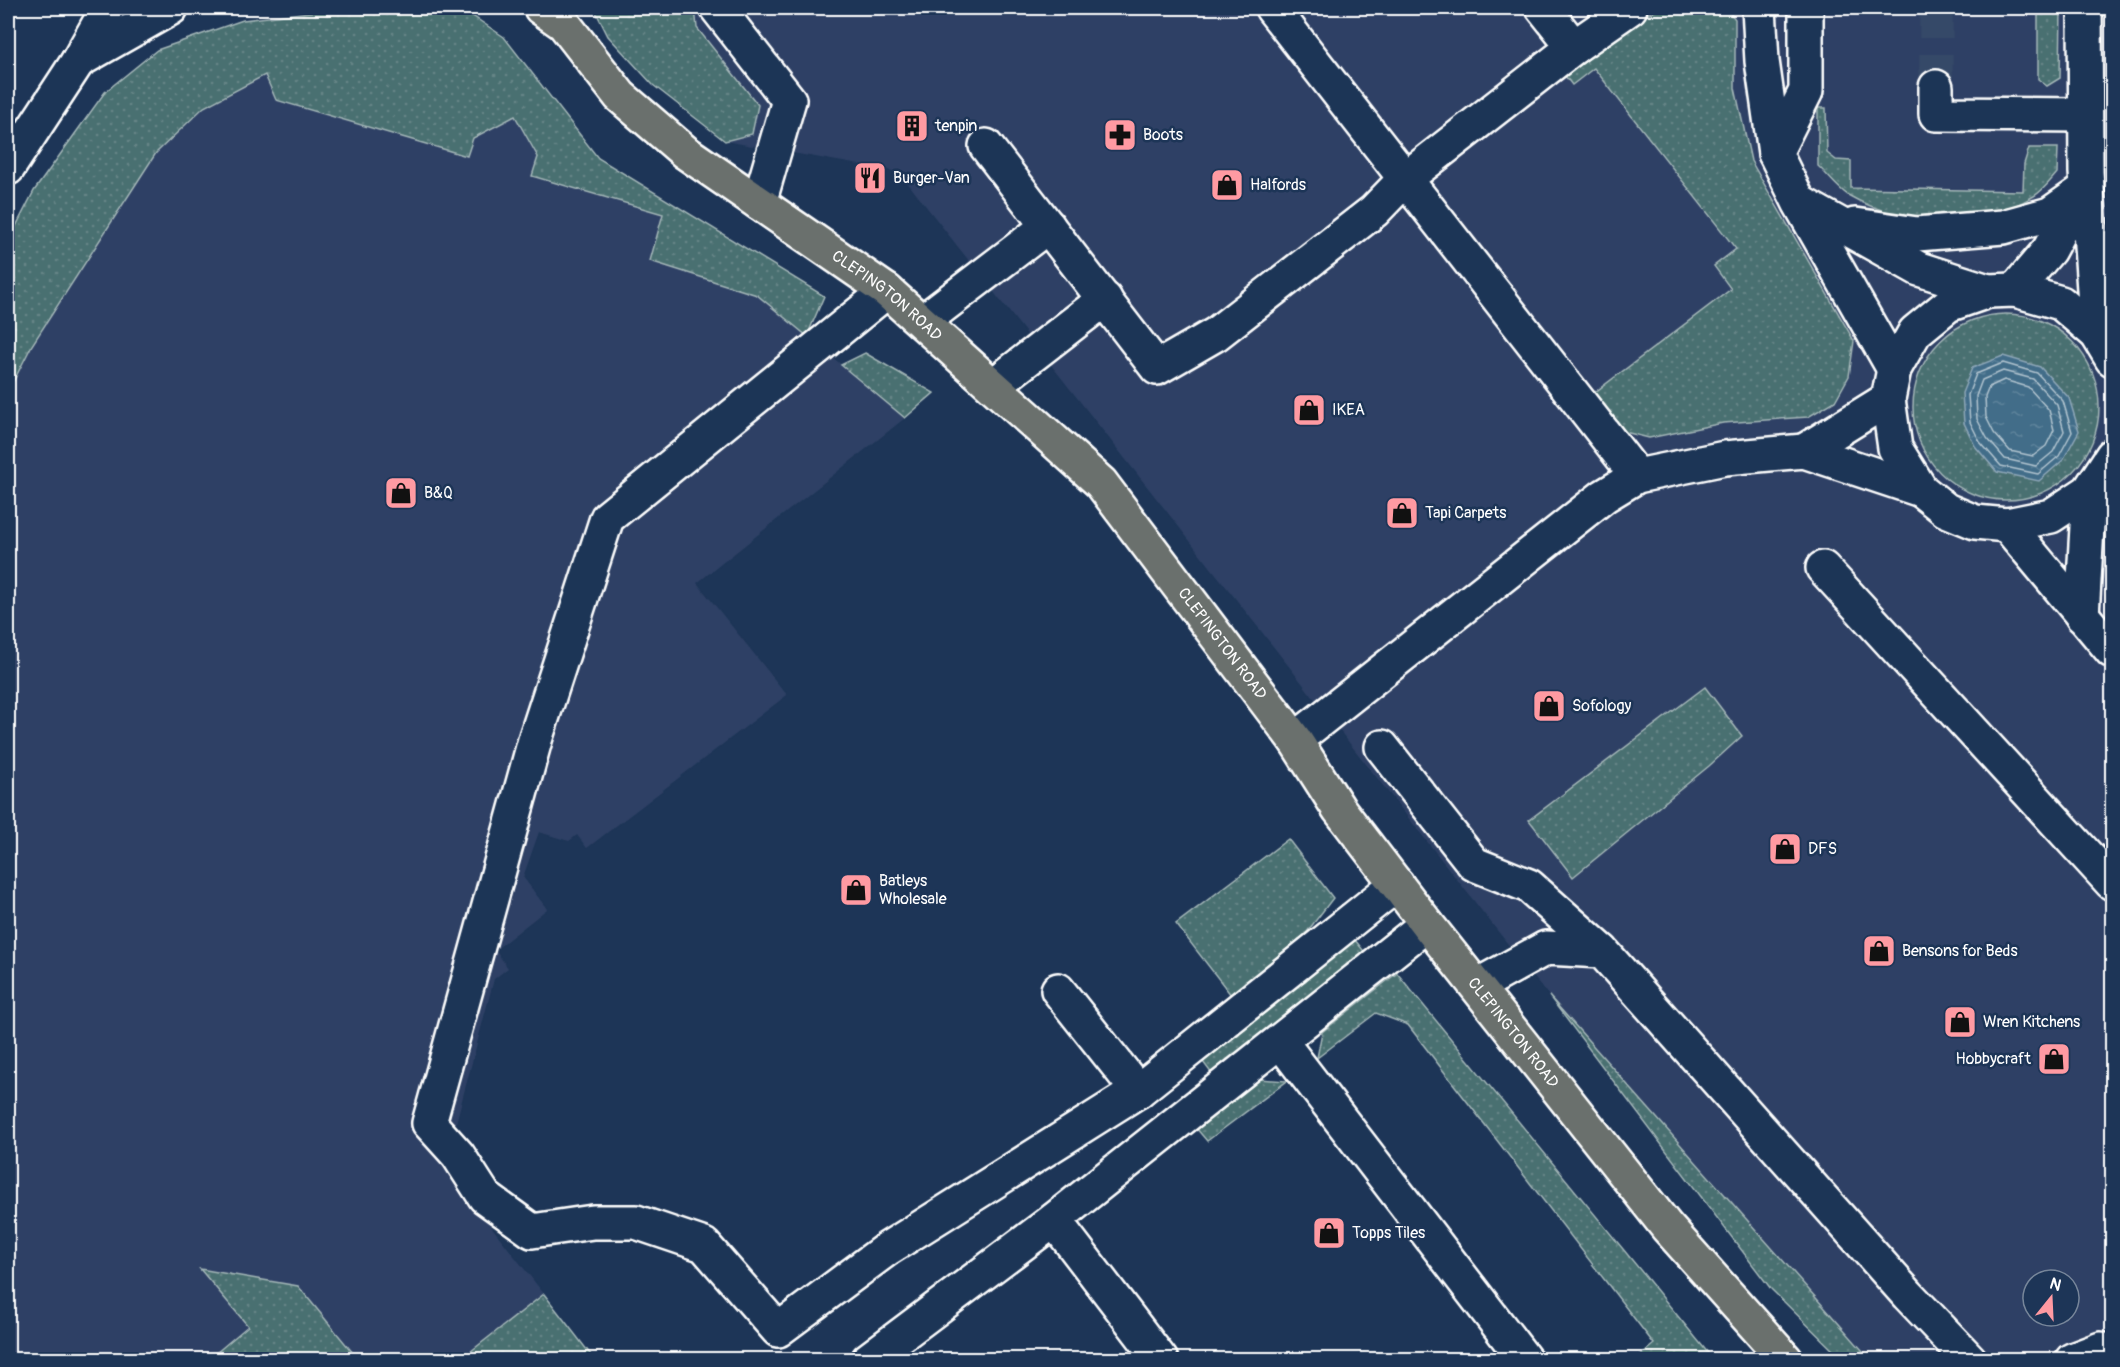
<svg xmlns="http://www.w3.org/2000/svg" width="2120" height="1367" font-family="Pangolin,sans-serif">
<defs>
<pattern id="grass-dots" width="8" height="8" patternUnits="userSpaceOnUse" patternTransform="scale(1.5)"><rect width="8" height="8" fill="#4a6f71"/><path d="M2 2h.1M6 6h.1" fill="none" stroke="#658586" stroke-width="1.8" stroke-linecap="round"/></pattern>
<pattern id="water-ripples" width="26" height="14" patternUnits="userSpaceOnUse" patternTransform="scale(1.5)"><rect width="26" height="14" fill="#426d89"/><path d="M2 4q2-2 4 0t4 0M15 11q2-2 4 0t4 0" fill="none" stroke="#5e839b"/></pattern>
</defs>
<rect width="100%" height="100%" fill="#1d3557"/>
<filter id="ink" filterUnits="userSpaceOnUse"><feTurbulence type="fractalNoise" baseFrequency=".0167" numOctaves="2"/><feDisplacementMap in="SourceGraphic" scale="12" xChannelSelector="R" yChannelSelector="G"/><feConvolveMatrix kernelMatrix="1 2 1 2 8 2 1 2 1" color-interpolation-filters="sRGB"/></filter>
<g filter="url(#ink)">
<g fill="#2f4165" fill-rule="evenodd">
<path d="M344 8H458L504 37 598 158 824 296 807 336 905 418 697 583 787 695 587 848 577 835 569 841 539 832 523 877 547 909 495 950 508 968 494 979 457 1119 446 1169 544 1294 461 1359H358L298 1286 200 1270 248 1326 209 1359 8 1360V242L34 191 105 92 157 50 243 20Z"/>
<path d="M594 8H2112V1359H1842L1771 1289 1549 996 899 172 725 141 653 85 608 36ZM2033 1280H2069V1316H2033Z"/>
</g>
<g fill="url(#grass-dots)" stroke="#a4b7b8" stroke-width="1.5">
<path d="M344 8 462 9 504 37 598 158 824 296 807 336 757 295 650 261 663 214 532 176 538 157 515 116 473 138 467 156 276 100 265 75 204 107 156 153 32 345 8 392V242L34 191 105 92 157 50 243 20Z"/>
<path d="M594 8H695L697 28 758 105 752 134 725 141 653 85 608 36Z"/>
<path d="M1663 8H1726L1735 19V88L1751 161 1854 341 1849 376 1835 401 1808 417 1723 423 1649 438 1625 432 1594 393 1731 289 1714 266 1736 249 1594 68 1572 85 1565 76 1647 14Z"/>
<path d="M2038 8H2061L2060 78 2047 86 2038 79Z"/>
<path d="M1818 108H1826L1827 153 1836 160 1851 161V188L2023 191 2024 164 2029 148H2058L2057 173C2050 181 2043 191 2034 196 1980 228 1903 227 1848 195 1837 188 1828 175 1818 166Z"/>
<circle cx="2006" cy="407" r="93"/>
<path d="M865 353 934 393 905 418 841 365Z"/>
<path d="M1705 687 1742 736 1709 766 1573 877 1529 820Z"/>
<path d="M1288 839 1333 898 1297 945 1231 995 1176 924Z"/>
<path d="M1355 940 1367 955 1212 1074 1200 1058Z"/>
<path d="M1397 973 1713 1359H1636L1654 1344 1408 1025 1376 1013 1317 1058 1322 1032Z"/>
<path d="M1549 996 1870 1359H1842L1771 1289Z"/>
<path d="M1258 1079 1287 1081 1207 1141 1196 1128Z"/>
<path d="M200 1269 298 1286 358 1359H209L248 1326Z"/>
<path d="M544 1294 594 1359H461Z"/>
</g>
<path fill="url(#water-ripples)" stroke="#8ea7b8" stroke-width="1.5" d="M2003 356 2040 367 2069 398 2079 431 2063 460 2039 481 1997 472 1975 446 1964 423 1962 393 1972 368Z"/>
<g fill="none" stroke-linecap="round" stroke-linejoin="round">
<g stroke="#b3c5d0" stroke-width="1.5">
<path d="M2003 363 2037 373 2063 401 2072 432 2059 456 2038 474 2001 466 1980 442 1970 422 1968 395 1976 374Z"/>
<path d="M2003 371 2033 379 2057 405 2064 431 2053 452 2036 466 2005 459 1987 438 1977 419 1976 396 1982 380Z"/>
<path d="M2004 380 2028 387 2049 410 2054 430 2046 446 2033 456 2010 451 1994 433 1986 417 1985 397 1989 387Z"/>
</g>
<path stroke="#344968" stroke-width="33" stroke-dasharray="33 16" stroke-linecap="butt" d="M1936 87V8"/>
<g stroke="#fff" stroke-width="38">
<g id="minor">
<path d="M717 8 789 100 759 203"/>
<path d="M1272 8 1637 476"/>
<path d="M1543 8 1574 47"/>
<path d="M1759 8 1762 61 1775 153 1799 202 1894 369"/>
<path d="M2085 8 2086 172 2097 334"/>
<path d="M78 61 171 8"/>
<path d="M1936 87V114L2085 115"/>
<path d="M986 146 1157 368 1216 334 1374 211 1405 179 1574 47 1630 8"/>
<path d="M1775 153 1806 91V8"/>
<path d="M8 168 78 61 108 8"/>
<path d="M1801 203 1919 269 1988 291 2015 290 2061 303 2097 334 2112 359"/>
<path d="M1855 225 1917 234 2003 227 2050 214 2080 193"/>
<path d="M2015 290 2049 250 2077 198"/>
<path d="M887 291 607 518 535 740 429 1123 458 1155 485 1197 532 1231 593 1222H636L704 1245 778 1330 887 1249 1138 1091 1397 884"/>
<path d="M1988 291 1948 305 1915 332 1894 369 1888 399 1895 448 1921 490 1946 510 1975 522 2007 525 2051 516 2089 491 2112 456"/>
<path d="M922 322 1048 226"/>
<path d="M994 385 1105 299"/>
<path d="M1804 451 1888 399"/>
<path d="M2007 525 2112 651"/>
<path d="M1823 568 2112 883"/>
<path d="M2082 616 2089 491"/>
<path d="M1295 740 1604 496 1637 476 1725 458 1804 451 1921 490"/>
<path d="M1382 747 1474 864 1529 886 1602 951"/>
<path d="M1477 986 1546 948 1602 951 1908 1295 1970 1360"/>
<path d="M1058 990 1138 1091"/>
<path d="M1281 1042 1525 1360"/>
<path d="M1054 1220 1161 1360"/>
<path d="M868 1360 1054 1220 1427 924"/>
<path d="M2072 1360 2101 1349 2112 1360"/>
</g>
</g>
<g stroke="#fff" stroke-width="38">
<g id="major">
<path id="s1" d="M541 8 564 24 620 96 685 152 887 291 1101 483 1295 740 1339 809 1427 924 1667 1227 1786 1360"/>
</g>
</g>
<use href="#minor" stroke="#1d3557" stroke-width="33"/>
<use href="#major" stroke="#6a706d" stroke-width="33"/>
</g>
</g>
<defs>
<g id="building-square" transform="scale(1.725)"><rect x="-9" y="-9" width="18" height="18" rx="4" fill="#ff9aa2" stroke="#1d3557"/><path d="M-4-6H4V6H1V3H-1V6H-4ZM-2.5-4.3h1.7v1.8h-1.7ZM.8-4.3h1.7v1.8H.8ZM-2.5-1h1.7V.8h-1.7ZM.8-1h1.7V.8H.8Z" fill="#111"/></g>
<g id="pharmacy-square" transform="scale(1.725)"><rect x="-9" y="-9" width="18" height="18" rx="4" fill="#ff9aa2" stroke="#1d3557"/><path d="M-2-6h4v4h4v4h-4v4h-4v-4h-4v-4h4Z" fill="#111"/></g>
<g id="restaurant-square" transform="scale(1.725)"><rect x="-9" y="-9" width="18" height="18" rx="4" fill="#ff9aa2" stroke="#1d3557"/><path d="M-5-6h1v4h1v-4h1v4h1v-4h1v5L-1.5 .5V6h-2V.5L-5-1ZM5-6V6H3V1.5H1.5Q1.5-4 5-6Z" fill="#111"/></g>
<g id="shop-square" transform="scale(1.725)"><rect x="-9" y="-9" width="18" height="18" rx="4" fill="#ff9aa2" stroke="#1d3557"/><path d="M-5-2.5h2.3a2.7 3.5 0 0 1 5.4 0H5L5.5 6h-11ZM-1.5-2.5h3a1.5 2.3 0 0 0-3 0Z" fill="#111"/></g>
</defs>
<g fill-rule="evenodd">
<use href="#building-square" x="912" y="126"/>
<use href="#pharmacy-square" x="1120" y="135"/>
<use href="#restaurant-square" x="870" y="178"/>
<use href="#shop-square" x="1227" y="185"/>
<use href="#shop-square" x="1309" y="410"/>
<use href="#shop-square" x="401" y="493"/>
<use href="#shop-square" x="1402" y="513"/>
<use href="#shop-square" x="1549" y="706"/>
<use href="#shop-square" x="1785" y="849"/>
<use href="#shop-square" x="856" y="890"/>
<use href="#shop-square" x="1879" y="951"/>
<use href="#shop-square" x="1960" y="1022"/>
<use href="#shop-square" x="2054" y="1059"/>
<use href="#shop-square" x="1329" y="1233"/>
</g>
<g text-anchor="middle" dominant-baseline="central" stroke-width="5" stroke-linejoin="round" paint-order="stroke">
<g font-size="16" fill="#fff" stroke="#1d3557" text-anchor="start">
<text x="935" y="126">tenpin</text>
<text x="1143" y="135">Boots</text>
<text x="893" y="178">Burger-Van</text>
<text x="1250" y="185">Halfords</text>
<text x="1332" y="410">IKEA</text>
<text x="424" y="493">B&amp;Q</text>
<text x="1425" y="513">Tapi Carpets</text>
<text x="1572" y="706">Sofology</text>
<text x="1808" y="849">DFS</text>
<text x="879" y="881">Batleys<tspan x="879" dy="18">Wholesale</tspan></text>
<text x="1902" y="951">Bensons for Beds</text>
<text x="1983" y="1022">Wren Kitchens</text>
<text x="2031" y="1059" text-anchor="end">Hobbycraft</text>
<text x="1352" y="1233">Topps Tiles</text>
</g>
<g font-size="16" fill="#fff" stroke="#1d3557">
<text stroke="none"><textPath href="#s1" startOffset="453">CLEPINGTON ROAD</textPath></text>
<text stroke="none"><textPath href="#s1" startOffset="939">CLEPINGTON ROAD</textPath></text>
<text stroke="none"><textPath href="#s1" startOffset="1425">CLEPINGTON ROAD</textPath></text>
</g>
</g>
<rect width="2120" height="1367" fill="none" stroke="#1d3557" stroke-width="30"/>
<rect x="15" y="15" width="2090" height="1337" fill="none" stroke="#fff" stroke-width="2" filter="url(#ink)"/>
<g transform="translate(2051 1298) rotate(18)"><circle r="28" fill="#1d3557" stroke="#77869a" stroke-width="1.5"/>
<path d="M0-4.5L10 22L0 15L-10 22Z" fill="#ff9aa2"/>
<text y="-9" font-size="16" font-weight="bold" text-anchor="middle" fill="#ffffff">N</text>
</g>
</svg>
